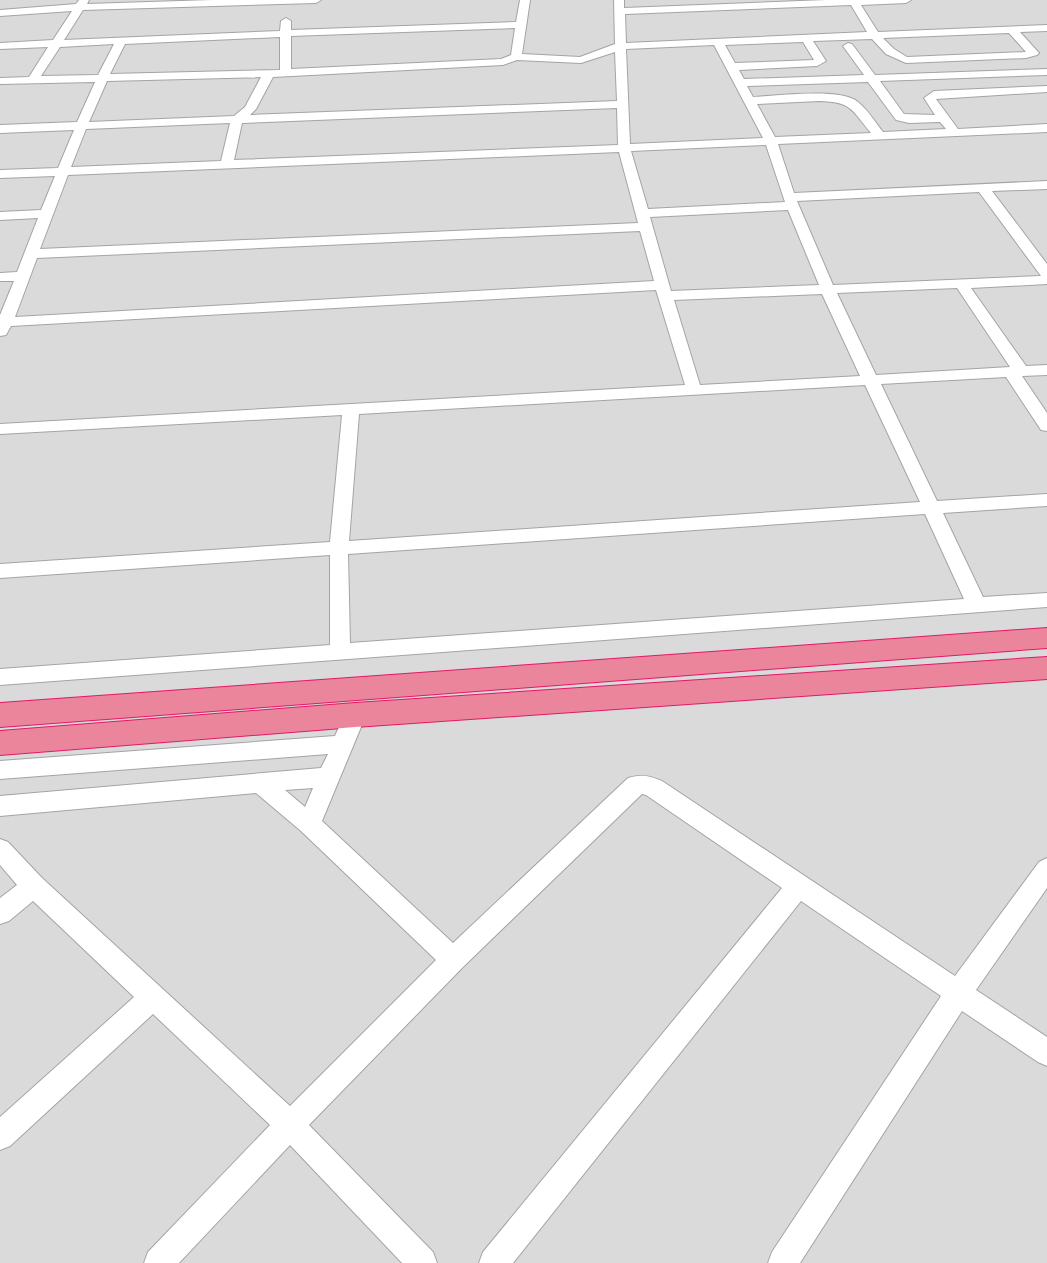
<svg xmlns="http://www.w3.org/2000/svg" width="1047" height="1263" font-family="'Sofia Sans Condensed',sans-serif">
<rect width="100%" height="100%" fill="#efeae2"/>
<rect fill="#dbdada" x="0" y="0" width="1047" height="1263"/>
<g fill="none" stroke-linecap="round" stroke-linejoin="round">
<g stroke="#a4a4a4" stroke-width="2">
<g id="street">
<path d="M79 0H89L87 4 212 0H321L316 3 83 10 64 40 280 31 281 21 286 18 291 21V30L516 22 520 0H530L522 54 580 57 615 44 614 0H624V8L826 0H911L906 3 861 5 878 32 1047 25V31L1020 32 1039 53 1037 55 1026 58 906 63 886 54 872 39 813 41 826 61 817 66 739 70 744 79 864 75 843 46 848 43 852 44 875 75 1047 69V75L880 81 904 114 935 115 924 98 934 91 1047 86V92L936 99 958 129 1047 124V132L778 144 794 193 1047 181V189L992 191 1047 264V284L971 288 1026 366 1047 365V375L1022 376 1047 413V431L1041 430 1006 377 881 384 937 501 1047 494V506L943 513 983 597 1047 593V607L0 685V669L330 645V555L0 578V564L330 542 342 415 0 434V424L685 385 656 290 11 326 6 335 0 336V315L14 281H0V273L17 272 38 218 0 220V212L41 210 55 176 0 178V170L58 168 74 130 0 133V125L77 122 95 82 0 84V78L29 77 48 47 0 49V43L53 40 72 11 0 16V10L76 4ZM851 5 867 32 626 43 625 14ZM515 28 511 55 501 59 291 69V36ZM1009 33 1026 52 907 57 894 49 883 38ZM280 37V70L110 74 125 44ZM803 42 814 60 735 63 725 45ZM114 44 98 75 41 76 60 47ZM714 45 763 138 630 144 626 49ZM615 52 617 101 250 115 256 109 273 77 503 65 517 60 581 63ZM261 77 245 107 234 116 89 122 107 81ZM868 82 896 120 909 123 940 122 946 129 883 132C875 122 868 110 858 102 842 87 776 96 753 97L747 86ZM819 101C852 102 851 109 871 133L775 137 757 104ZM617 108 618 145 234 160 242 123ZM230 123 221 161 71 167 86 129ZM766 145 785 202 648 209 631 151ZM619 152 638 223 40 249 68 175ZM979 192 1041 276 833 285 797 201ZM788 210 819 285 671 291 650 217ZM640 231 654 281 15 317 37 258ZM957 288 1010 367 876 375 837 293ZM822 294 860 376 700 385 674 300ZM865 385 920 502 349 541 359 414ZM925 514 964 599 350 643 348 554Z"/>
<path d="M355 706 363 709 366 715 322 821 453 943 628 778C642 774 649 776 662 781L955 976 1039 862 1047 858V888L976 990 1047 1037V1066L1038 1062 962 1011 800 1263H768L772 1252 941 996 801 901 513 1263H479L483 1252 782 888 646 795 642 794 462 968 309 1125 433 1252 437 1263H402L290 1145 179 1263H144L148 1252 270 1125 153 1014 10 1146 0 1150V1117L134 997 33 901 9 921 0 924V898L17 885 0 865V839L8 842 42 878 290 1106 436 960 301 831 256 793 0 816V796L321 768 328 754 0 779V761L335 736 347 709ZM313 788 305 807 285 790Z"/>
</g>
</g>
<g stroke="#e31967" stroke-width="2">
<g id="highway">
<path d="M1047 628V648L0 727V703Z"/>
<path d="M1047 657V679L355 727 0 755V731L355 703Z"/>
</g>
</g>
<use href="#street" fill="#fff" fill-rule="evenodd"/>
<use href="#highway" fill="#eb859c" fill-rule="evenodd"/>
</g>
</svg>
